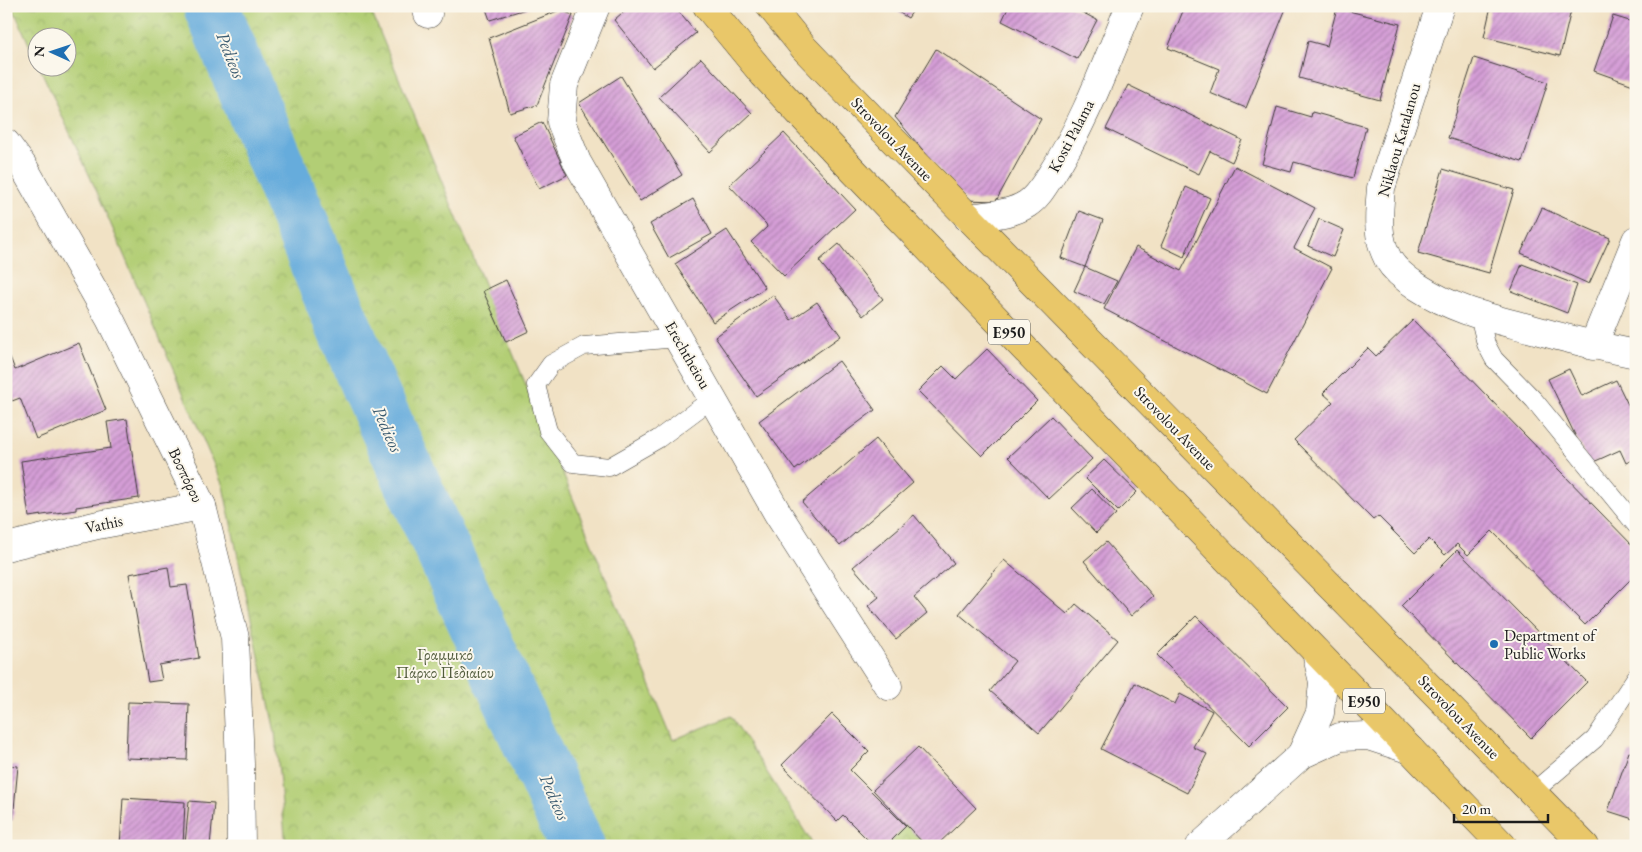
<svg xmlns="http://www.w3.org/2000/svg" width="1642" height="852" font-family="'EB Garamond',serif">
<defs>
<pattern id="park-crowns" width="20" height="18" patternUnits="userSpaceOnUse" patternTransform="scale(1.25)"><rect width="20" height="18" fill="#b2ce75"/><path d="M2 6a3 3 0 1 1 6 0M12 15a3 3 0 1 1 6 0" fill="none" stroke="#98b065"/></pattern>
<pattern id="building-hatch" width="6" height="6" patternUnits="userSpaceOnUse" patternTransform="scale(1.25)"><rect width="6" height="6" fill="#d59ed7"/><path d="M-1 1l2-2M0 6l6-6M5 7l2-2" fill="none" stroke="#ac80ae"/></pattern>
</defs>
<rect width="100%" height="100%" fill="#fbf7ec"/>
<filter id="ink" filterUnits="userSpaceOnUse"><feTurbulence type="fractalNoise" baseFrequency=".02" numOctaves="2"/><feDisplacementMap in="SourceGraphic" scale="10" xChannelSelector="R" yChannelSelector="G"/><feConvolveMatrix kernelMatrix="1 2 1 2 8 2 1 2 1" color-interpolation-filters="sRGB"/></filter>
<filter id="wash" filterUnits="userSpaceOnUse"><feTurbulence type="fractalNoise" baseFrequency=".0096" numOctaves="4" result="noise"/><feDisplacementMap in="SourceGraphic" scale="20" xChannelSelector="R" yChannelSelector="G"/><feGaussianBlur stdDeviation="1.12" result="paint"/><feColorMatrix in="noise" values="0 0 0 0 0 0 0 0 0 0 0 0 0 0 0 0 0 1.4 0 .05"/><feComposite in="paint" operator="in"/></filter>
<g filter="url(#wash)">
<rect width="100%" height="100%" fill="#f1e2c5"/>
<g fill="url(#park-crowns)" stroke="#677548">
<path d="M12 6H369L673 740 731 716 814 846H286L275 732 223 486 97 192 40 68H68V38H38L37 62Z"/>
<path d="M924 813 942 846H865Z"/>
</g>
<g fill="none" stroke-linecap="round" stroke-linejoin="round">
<path stroke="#66acdc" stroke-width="56" d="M211 6 368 385 577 846"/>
</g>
<g id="blocks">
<g fill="url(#building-hatch)">
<path d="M485 6H532V7L490 20Z"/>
<path d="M630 6H674L696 33 653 68 614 20Z"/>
<path d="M888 6H916L908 18Z"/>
<path d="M1009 6H1070L1097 20 1077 59 1002 21Z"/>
<path d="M1185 6H1287L1246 108 1210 93 1219 69 1168 48Z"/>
<path d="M1491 6H1572L1560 56 1484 37Z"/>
<path d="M1623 6H1636V11L1623 7Z"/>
<path d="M1337 8 1400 24 1380 100 1299 78 1308 41 1327 46Z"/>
<path d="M560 10 573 15 537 105 510 113 489 38Z"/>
<path d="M1613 16 1636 23V86L1594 71Z"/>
<path d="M936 49 1041 119 996 201 965 200 895 117Z"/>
<path d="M701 58 752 113 710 152 659 97Z"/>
<path d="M1474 58 1548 82 1522 162 1448 138Z"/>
<path d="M621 76 682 175 640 201 579 103Z"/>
<path d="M1128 85 1242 140 1232 162 1210 151 1199 174 1106 129Z"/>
<path d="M1277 107 1311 117 1312 112 1366 127 1353 178 1294 162 1291 172 1262 164Z"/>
<path d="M542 122 567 175 539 189 513 136Z"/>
<path d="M784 133 855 209 784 276 751 242 767 227 766 224 729 185Z"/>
<path d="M1235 166 1315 208 1294 248 1332 268 1267 394 1104 309 1136 247 1181 271Z"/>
<path d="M1443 169 1514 190 1489 273 1418 253Z"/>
<path d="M1186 187 1210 198 1184 257 1161 246Z"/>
<path d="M693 199 712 234 669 258 650 224Z"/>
<path d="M1542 208 1610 238 1589 284 1521 253Z"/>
<path d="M1079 211 1103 220 1085 267 1061 258Z"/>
<path d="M1319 219 1344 230 1333 257 1308 246Z"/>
<path d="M727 230 765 288 713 322 675 264Z"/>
<path d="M839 244 883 299 863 316 819 261Z"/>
<path d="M1522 264 1577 285 1567 313 1511 291Z"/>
<path d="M1085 267 1117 281 1104 304 1074 291Z"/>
<path d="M506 280 529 331 506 342 483 291Z"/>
<path d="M773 295 791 320 817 302 841 336 756 396 715 337Z"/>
<path d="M1413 320 1636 549V574L1585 625 1492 531 1468 555 1457 544 1445 555 1429 539 1415 553 1378 516 1373 520 1294 440 1333 402 1323 393 1368 348 1376 356Z"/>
<path d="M79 343 106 410 36 439 20 398 12 401 6 387V358L10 357 15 370Z"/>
<path d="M987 349 1037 401 982 456 918 391 943 366 956 379Z"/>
<path d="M839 361 875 410 795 470 759 421Z"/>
<path d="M1569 369 1582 396 1616 380 1636 421V458L1626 463 1620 450 1589 464 1548 379Z"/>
<path d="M1051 416 1092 459 1049 499 1008 457Z"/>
<path d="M127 419 139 498 76 507V510L29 517 21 461 111 448 107 422Z"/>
<path d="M876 439 913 483 840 546 802 502Z"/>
<path d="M1104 460 1137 492 1118 511 1085 478Z"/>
<path d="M1092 489 1116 514 1096 533 1072 508Z"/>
<path d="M914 515 954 563 914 597 927 613 896 639 868 606 879 597 853 567Z"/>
<path d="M1106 542 1153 596 1131 616 1084 561Z"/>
<path d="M1457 550 1587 682 1531 738 1401 606Z"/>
<path d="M1004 560 1067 614 1076 604 1118 640 1039 733 990 691 1015 661 959 614Z"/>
<path d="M168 567 171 587 187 585 199 658 159 665 162 680 148 682 129 574Z"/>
<path d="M1196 616 1288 707 1249 746 1157 655Z"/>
<path d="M1135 683 1175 704 1180 694 1212 711 1193 747 1207 754 1187 793 1101 749Z"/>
<path d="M128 702 189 704 187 760 126 758Z"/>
<path d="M832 714 869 751 850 770 906 826 886 846H874L843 815 837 821 782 765Z"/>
<path d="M918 747 976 808 936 846H926L873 790Z"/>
<path d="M1629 752 1636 754V811L1633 819 1608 811Z"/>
<path d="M6 765 18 766 13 820 6 819Z"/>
<path d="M123 798 185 802 183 846H120Z"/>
<path d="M189 801 214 803 210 846 185 844Z"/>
</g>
</g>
</g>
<g filter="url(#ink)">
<use href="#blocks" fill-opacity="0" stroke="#3c3a35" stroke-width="1"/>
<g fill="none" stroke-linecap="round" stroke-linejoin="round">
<g stroke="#3c3a35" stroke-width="19">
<g id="service">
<path d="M1479 315 1486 344 1494 359 1534 400 1636 525"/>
<path d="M678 338 584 346 551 364 536 385 548 431 573 463 609 467 658 439 713 398"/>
<path d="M1533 792 1595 739 1636 677"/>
</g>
</g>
<g stroke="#3c3a35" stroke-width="29">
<g id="minor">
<path d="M426 6 428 14"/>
<path d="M596 6 564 85 561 122 577 162 778 514 888 686"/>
<path d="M1440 6 1381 188C1379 212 1376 237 1388 259 1395 271 1407 280 1418 287 1455 311 1491 318 1532 329 1567 339 1601 347 1636 354"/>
<path d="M6 143 23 166 110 319 202 506 235 638 240 764 241 846"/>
<path d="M968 218C988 215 1010 215 1027 204 1038 197 1044 185 1051 175 1085 123 1106 63 1130 6"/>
<path d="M1593 346 1636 240"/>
<path d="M6 547 98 525 202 506"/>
<path d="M1301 755 1320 713 1323 682 1316 652"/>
<path d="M1200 846 1301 755 1340 737 1368 736 1411 750"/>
</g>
</g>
<g stroke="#3c3a35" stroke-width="29">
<g id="primary">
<path d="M707 6 763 74 848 165 1503 846"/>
<path d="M770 6 804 48 887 134 1585 846"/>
</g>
</g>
<use href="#service" stroke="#fff" stroke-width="18"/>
<use href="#minor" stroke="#fff" stroke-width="28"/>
<use href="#primary" stroke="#e9c769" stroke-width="28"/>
</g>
</g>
<circle fill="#1f6fb2" stroke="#fbf7ec" stroke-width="2" cx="1494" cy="644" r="5"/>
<g text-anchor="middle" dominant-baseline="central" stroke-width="4" stroke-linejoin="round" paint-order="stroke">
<g fill="#fbf7ec" stroke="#5f5e5a" stroke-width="1">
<rect x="988" y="319.5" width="42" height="25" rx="4"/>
<rect x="1343" y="688.5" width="42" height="25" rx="4"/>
</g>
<g font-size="15" font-weight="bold" fill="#1c1c1c">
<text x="1009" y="332">E950</text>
<text x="1364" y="701">E950</text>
</g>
<g font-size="16" fill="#1c1c1c" stroke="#fbf7ec">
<text transform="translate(1071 136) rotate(-62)">Kosti Palama</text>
<text transform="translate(892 139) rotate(46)">Strovolou Avenue</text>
<text transform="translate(1399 140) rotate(-74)">Niklaou Katalanou</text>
<text transform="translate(688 355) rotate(60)">Erechtheiou</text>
<text transform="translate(1175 428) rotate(46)">Strovolou Avenue</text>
<text transform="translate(186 475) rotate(64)">Βοσπόρου</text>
<text transform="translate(104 524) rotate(-12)">Vathis</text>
<text transform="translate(1459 717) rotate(46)">Strovolou Avenue</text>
</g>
<g font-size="16" fill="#1c1c1c" stroke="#fbf7ec" text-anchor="start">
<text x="1504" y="635">Department of<tspan x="1504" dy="18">Public Works</tspan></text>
</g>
<g font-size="16" fill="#505a3b" stroke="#fbf7ec">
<text x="445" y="654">Γραμμικό<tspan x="445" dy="18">Πάρκο Πεδιαίου</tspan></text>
</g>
<g font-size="18" font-style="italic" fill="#3d5d72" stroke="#fbf7ec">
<text transform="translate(231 55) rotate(68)">Pedieos</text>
<text transform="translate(388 429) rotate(66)">Pedieos</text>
<text transform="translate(555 797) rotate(66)">Pedieos</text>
</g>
</g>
<rect width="1642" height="852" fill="none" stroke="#fbf7ec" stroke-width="25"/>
<g transform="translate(52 52) rotate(273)"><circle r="24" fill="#fbf7ec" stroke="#a29f99"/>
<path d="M0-4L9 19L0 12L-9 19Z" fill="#1f6fb2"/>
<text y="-8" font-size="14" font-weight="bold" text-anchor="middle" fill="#1c1c1c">N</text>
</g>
<path d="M1454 814v8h94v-8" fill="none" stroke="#1c1c1c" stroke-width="2.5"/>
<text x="1462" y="814" font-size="15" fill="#1c1c1c" stroke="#fbf7ec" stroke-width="4" paint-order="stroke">20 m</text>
</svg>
